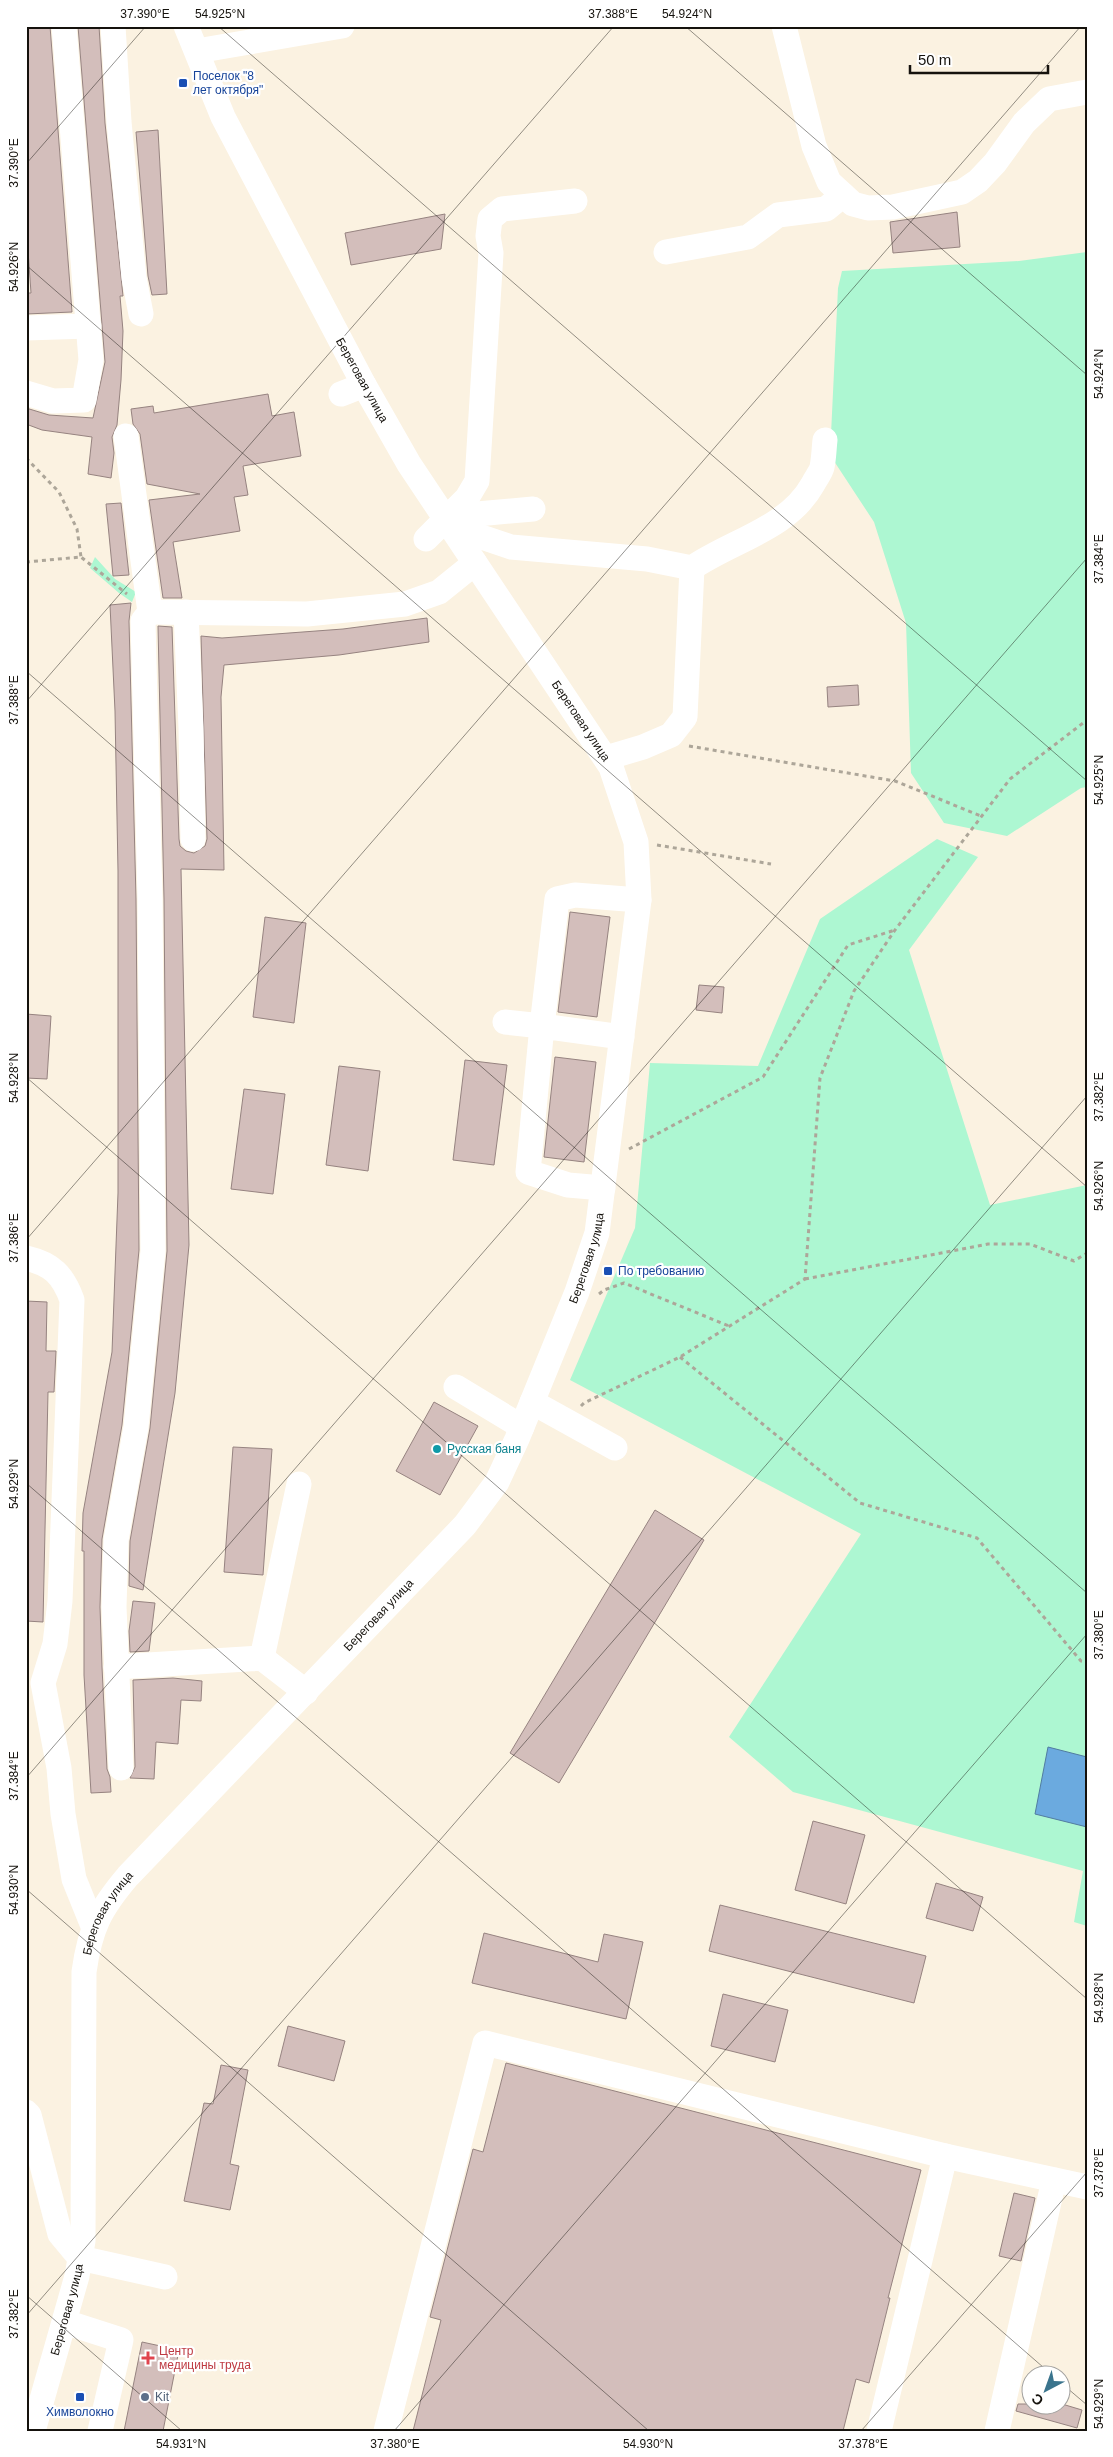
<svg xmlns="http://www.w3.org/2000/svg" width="1113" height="2457" font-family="Arial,sans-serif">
<rect width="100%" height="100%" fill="#fbf2e1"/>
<g fill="#adf7d2">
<path d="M1087 252V787L1081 788 1007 836 944 823 911 773 906 623 874 522 830 455 838 288 842 271 1019 261Z"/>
<path d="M95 557 115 579 136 592 132 602 119 593 90 568Z"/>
<path d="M937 839 978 857 909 950 990 1205 1087 1185V1926L1074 1922 1083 1871 793 1792 729 1737 861 1534 570 1380 635 1228 650 1063 758 1066 820 919Z"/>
</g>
<path fill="#6baadf" stroke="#517ca0" d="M1048 1747 1087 1757V1827L1035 1814Z"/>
<g fill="#d3bebb" stroke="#968380">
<path d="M26 26H50L72 312 26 314V293H31L26 222Z"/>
<path d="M78 26H99L105 123 123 296H120L123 331 121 380 117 425 112 437 114 453 111 478 88 474 92 437 42 430 26 424V408L49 415 93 418 105 362Z"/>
<path d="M158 130 167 294 152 295 148 276 136 132Z"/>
<path d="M957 212 960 247 893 253 890 222Z"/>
<path d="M445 214 441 249 351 265 345 233Z"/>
<path d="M268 394 272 416 294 412 301 456 243 466 248 495 234 497 240 531 173 542 182 598H163L149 500 200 494 147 484 140 434 133 424 131 409 153 406 154 413Z"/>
<path d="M121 503 129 575 113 576 106 504Z"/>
<path d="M131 603 129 621 136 899 139 1250 122 1425 102 1539 100 1607 102 1667 107 1769 110 1777 111 1792 91 1793 84 1675V1551H82L83 1513 112 1352 118 1193V871L115 711 110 605Z"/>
<path d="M427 618 429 642 339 655 224 665 221 697 224 870 181 869 189 1245 175 1393 143 1590 129 1586 130 1541 150 1428 167 1251 164 899 158 626 172 627 179 839 180 846 186 851 194 853 205 846 207 839 201 636 222 638 343 629Z"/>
<path d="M858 685 859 705 828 707 827 687Z"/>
<path d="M570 912 610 917 597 1017 558 1012Z"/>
<path d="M265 917 306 923 294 1023 253 1017Z"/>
<path d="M699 985 724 987 722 1013 696 1010Z"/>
<path d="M26 1014 51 1016 47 1079 26 1078Z"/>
<path d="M555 1057 596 1062 584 1162 544 1157Z"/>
<path d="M465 1060 507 1065 494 1165 453 1160Z"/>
<path d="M339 1066 380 1071 368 1171 326 1165Z"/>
<path d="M244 1089 285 1094 273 1194 231 1189Z"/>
<path d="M26 1301 47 1302 46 1351H56L54 1392H48L43 1622 26 1621Z"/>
<path d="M434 1402 478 1426 440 1495 396 1471Z"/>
<path d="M233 1447 272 1449 263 1575 224 1572Z"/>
<path d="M655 1510 704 1540 559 1783 510 1753Z"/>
<path d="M133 1601 155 1603 149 1651 130 1652 129 1631Z"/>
<path d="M173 1678 202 1681 201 1701 181 1700 178 1744 156 1742 154 1779 130 1778 135 1767 133 1680Z"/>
<path d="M813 1821 865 1835 846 1904 795 1890Z"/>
<path d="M936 1883 983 1897 973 1931 926 1918Z"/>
<path d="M720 1905 926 1956 914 2003 709 1951Z"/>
<path d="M484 1933 598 1962 604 1934 643 1942 626 2019 472 1983Z"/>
<path d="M723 1994 788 2010 775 2062 711 2046Z"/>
<path d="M288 2026 345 2041 334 2081 278 2066Z"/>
<path d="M506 2063 921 2170 888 2298H890L869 2383 856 2379 843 2431H413L441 2320 430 2317 473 2149 483 2152Z"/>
<path d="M221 2065 248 2070 230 2164 239 2166 230 2210 184 2201 204 2103 213 2104Z"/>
<path d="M1014 2193 1035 2198 1021 2261 999 2256Z"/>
<path d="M142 2342 179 2350 163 2431H124Z"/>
<path d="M1018 2404H1062L1082 2410 1077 2428 1016 2411Z"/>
</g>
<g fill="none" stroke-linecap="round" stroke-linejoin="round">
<g stroke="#ada699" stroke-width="3" stroke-dasharray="4 4" stroke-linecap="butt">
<path d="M26 458 59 492 77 529 81 557"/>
<path d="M26 562 81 557 127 594"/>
<path d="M689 746 895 781 981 816"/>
<path d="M657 845 771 864"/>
<path d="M629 1149 763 1077 848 945 895 930"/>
<path d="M805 1279 988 1244H1030L1074 1261 1087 1253"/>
<path d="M599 1294 604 1290 624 1283 729 1326"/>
<path d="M680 1357 860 1503 977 1538 1081 1661 1087 1662"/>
<path d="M581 1406 584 1403 680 1357 805 1279 820 1078 854 991 895 930 1010 779 1087 720"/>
</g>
<g stroke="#fff" stroke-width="25">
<path d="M113 26 119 122 134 278 141 314"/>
<path d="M784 26 814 146 829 182 853 204 868 208 893 207 962 192 978 181 995 163 1024 123 1049 99 1087 92"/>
<path d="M197 51 342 26"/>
<path d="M666 252 748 237 778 215 826 209 843 195"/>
<path d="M26 328 89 326"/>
<path d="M26 393 53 401 84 400 91 360 64 26"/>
<path d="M341 394 364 385"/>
<path d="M126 436 150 612 307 614 405 604 439 592 475 563"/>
<path d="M447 520 477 514 533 509"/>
<path d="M452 527 511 547 647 559 692 568C733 540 788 529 813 484 816 478 821 472 822 467 824 458 824 448 825 440"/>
<path d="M426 539 467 498 477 481 491 253 488 236 490 219 502 209 575 201"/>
<path d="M186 612 191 728 193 839"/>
<path d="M606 758 643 747 671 735 685 717 692 568"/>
<path d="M505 1022 542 1026 557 899 575 895 639 900"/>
<path d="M603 1188 568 1185 528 1172 542 1026 622 1037"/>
<path d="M26 1258C52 1264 63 1275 72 1300L60 1601 55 1644 43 1683 59 1768 63 1814 74 1879 93 1926"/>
<path d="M456 1387 522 1427"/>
<path d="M532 1402 615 1448"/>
<path d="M262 1658 299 1484"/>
<path d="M116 1667 262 1658 306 1692"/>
<path d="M121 1768 114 1607 116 1540 136 1427 153 1251 150 899 143 621 150 612"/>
<path d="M26 2112 29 2115 60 2234 80 2258 165 2277"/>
<path d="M945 2156 1087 2187"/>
<path d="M65 2322 121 2340 100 2431"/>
<path id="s1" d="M33 2431 77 2276 83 2241 84 1972C90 1928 100 1909 128 1876L465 1525 497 1482 517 1439 577 1292 597 1233 639 900 636 842 611 767 409 464 364 385 223 117 186 26"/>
<path d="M386 2431 485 2043 945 2156 879 2431"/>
<path d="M997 2431 1054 2180"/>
</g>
</g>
<path fill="none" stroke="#15120d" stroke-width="1" stroke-opacity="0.45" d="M218 26 1087 781M685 26 1087 375M26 164 146 26M26 265 1087 1187M26 671 1087 1593M26 702 614 26M26 1077 1087 1999M26 1240 1081 26M26 1483 1051 2374M26 1778 1087 558M26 1889 649 2431M26 2295 182 2431M26 2316 1087 1096M1060 2382 1087 2405M394 2431 1087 1634M861 2431 1087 2172"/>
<g fill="#1a4fb4" stroke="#fff" stroke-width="2">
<rect x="178" y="78" width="10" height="10" rx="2.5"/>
<rect x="603" y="1266" width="10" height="10" rx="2.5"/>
<rect x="75" y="2392" width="10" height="10" rx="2.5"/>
</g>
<circle fill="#0f9aa8" stroke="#fff" stroke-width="2" cx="437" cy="1449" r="5"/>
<path fill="#e0444e" stroke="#fff" stroke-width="2" d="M145.5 2350.5h5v5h5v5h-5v5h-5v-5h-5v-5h5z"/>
<circle fill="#5c6f8a" stroke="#fff" stroke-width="2" cx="145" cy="2397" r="5"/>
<g text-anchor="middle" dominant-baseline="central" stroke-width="4.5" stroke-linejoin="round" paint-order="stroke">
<g font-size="12" fill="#164399" stroke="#fff" text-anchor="start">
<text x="193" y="76">Поселок "8<tspan x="193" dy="14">лет октября"</tspan></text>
<text x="618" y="1271">По требованию</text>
<text x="80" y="2412" text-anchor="middle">Химволокно</text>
</g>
<g font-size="12" fill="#15120d" stroke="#fff">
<text transform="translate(362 380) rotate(61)">Береговая улица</text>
<text transform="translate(581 721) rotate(56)">Береговая улица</text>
<text stroke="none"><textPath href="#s1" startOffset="1355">Береговая улица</textPath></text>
<text stroke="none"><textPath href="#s1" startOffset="935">Береговая улица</textPath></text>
<text stroke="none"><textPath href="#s1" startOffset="530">Береговая улица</textPath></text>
<text stroke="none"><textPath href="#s1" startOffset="126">Береговая улица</textPath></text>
</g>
<g font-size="12" fill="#0d838f" stroke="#fff" text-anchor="start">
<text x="447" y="1449">Русская баня</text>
</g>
<g font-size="12" fill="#be3a42" stroke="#fff" text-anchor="start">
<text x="159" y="2351">Центр<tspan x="159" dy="14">медицины труда</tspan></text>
</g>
<g font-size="12" fill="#4e5e75" stroke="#fff" text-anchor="start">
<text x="155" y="2397">Kit</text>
</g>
</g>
<rect width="1113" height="2457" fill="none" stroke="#ffffff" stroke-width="55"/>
<g transform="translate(1046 2390) rotate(221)"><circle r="24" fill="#ffffff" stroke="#a1a09e"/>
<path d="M0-4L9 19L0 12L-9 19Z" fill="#3a748d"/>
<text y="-8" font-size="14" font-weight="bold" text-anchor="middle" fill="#15120d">С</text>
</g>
<path d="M910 65v8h138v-8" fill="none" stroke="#15120d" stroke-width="2.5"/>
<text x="918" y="65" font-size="15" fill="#15120d" stroke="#ffffff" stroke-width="4" paint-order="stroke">50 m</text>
<rect x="28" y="28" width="1058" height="2402" fill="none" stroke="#15120d" stroke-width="2"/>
<g font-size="12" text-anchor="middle" fill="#15120d">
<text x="145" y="18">37.390°E</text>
<text x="220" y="18">54.925°N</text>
<text x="613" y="18">37.388°E</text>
<text x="687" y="18">54.924°N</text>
<text transform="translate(14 163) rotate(-90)" y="4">37.390°E</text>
<text transform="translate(14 267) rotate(-90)" y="4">54.926°N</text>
<text transform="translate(1099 374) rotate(-90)" y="4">54.924°N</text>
<text transform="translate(1099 559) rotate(-90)" y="4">37.384°E</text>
<text transform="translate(14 700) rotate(-90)" y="4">37.388°E</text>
<text transform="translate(1099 780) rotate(-90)" y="4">54.925°N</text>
<text transform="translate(14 1078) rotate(-90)" y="4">54.928°N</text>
<text transform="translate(1099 1097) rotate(-90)" y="4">37.382°E</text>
<text transform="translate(1099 1186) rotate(-90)" y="4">54.926°N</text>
<text transform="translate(14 1238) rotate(-90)" y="4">37.386°E</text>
<text transform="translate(14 1484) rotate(-90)" y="4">54.929°N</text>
<text transform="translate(1099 1635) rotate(-90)" y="4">37.380°E</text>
<text transform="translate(14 1776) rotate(-90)" y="4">37.384°E</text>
<text transform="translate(14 1890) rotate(-90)" y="4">54.930°N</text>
<text transform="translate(1099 1998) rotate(-90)" y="4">54.928°N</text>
<text transform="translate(1099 2173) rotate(-90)" y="4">37.378°E</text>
<text transform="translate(14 2314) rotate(-90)" y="4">37.382°E</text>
<text transform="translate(1099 2404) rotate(-90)" y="4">54.929°N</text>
<text x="181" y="2448">54.931°N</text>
<text x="395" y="2448">37.380°E</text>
<text x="648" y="2448">54.930°N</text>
<text x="863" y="2448">37.378°E</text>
</g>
</svg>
